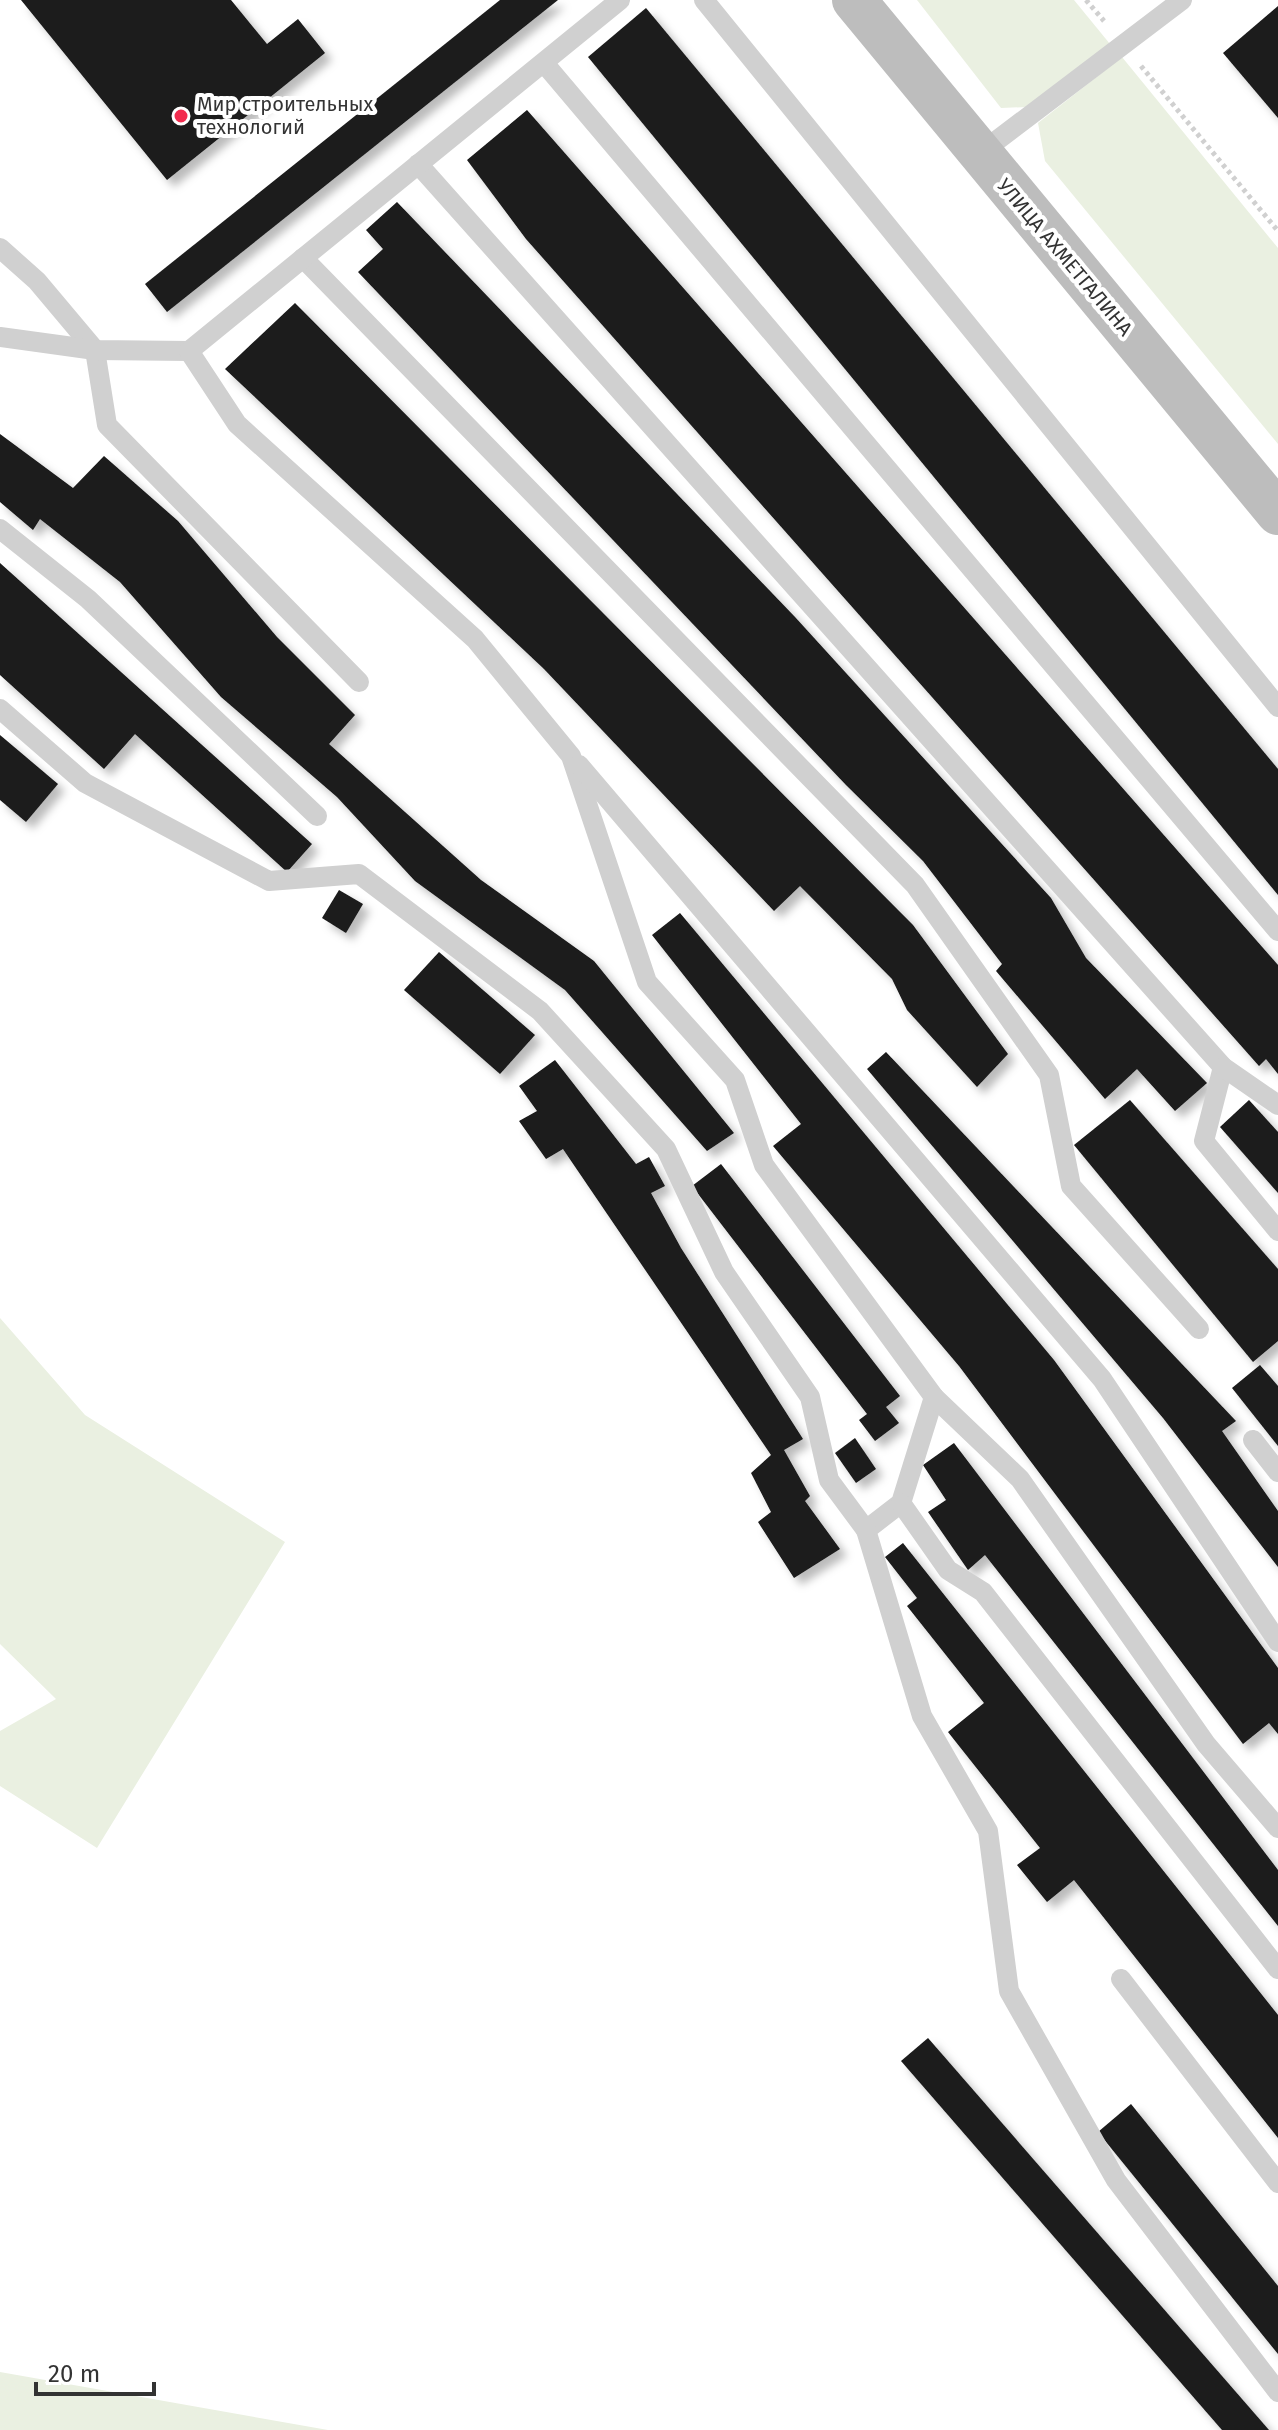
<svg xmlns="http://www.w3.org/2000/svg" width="1278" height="2430" font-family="'Fira Sans',sans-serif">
<defs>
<filter id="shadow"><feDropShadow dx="7" dy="7" stdDeviation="4" flood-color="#0004"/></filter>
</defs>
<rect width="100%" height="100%" fill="#fff"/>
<g fill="#eaf0e1">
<path d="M917 0H1074L1110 44 1028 107 1001 108Z"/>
<path d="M1122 57 1278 248V444L1045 161 1038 123Z"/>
<path d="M0 1318 85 1415 285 1542 97 1848 0 1786V1731L56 1699 0 1644Z"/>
<path d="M0 2372 328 2430H0Z"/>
</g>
<g fill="#1a1a1a" filter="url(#shadow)">
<path d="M21 0H231L267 44 298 19 325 53 167 180Z"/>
<path d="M500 0H558L167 312 145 284Z"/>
<path d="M1278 6V118L1223 53Z"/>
<path d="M646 8 1278 769V895L588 57Z"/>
<path d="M527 110 1278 965V1074L1266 1059 1259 1066 526 239 467 160Z"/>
<path d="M397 202 795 617 1051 898 1086 958 1207 1083 1175 1111 1137 1069 1105 1099 996 971 1002 964 923 861 846 785 358 272 383 249 366 230Z"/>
<path d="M295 303 913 925 1008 1054 977 1087 907 1010 892 979 800 886 774 911 544 669 225 369Z"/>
<path d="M0 434 73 488 104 456 178 521 277 637 355 715 329 744 481 880 594 961 734 1133 707 1151 565 990 415 881 337 797 221 697 120 582 40 519 33 530 0 502Z"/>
<path d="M0 563 312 844 287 872 135 734 104 769 0 675Z"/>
<path d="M0 735 58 784 26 822 0 800Z"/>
<path d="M339 890 363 904 346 933 322 918Z"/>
<path d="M680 913 1054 1360 1278 1668V1734L1269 1723 1243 1744 959 1366 773 1146 801 1124 652 935Z"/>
<path d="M439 952 535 1035 500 1074 404 990Z"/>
<path d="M886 1052 1236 1421 1222 1431 1278 1511V1567L1163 1418 867 1069Z"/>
<path d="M555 1060 636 1164 649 1157 665 1186 651 1193 681 1248 803 1439 784 1450 810 1496 805 1501 840 1549 794 1578 758 1522 771 1512 751 1473 771 1455 563 1149 546 1159 519 1121 537 1111 519 1086Z"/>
<path d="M1130 1100 1278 1269V1341L1253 1362 1074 1145Z"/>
<path d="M1249 1100 1278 1132V1193L1220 1127Z"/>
<path d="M721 1164 900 1396 886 1407 899 1423 875 1441 859 1420 867 1414 692 1186Z"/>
<path d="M1260 1365 1278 1386V1446L1232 1388Z"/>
<path d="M855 1438 876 1469 856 1483 835 1453Z"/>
<path d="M954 1443 1278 1870V1926L985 1555 968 1570 928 1512 946 1500 923 1465Z"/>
<path d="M903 1543 1278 2015V2138L1074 1880 1047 1902 1017 1865 1040 1848 948 1732 984 1703 907 1606 917 1598 885 1557Z"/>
<path d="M928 2038 1269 2430H1222L901 2061Z"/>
<path d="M1131 2104 1278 2286V2354L1098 2132Z"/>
</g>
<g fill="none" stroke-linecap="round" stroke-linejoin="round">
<g stroke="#d0d0d0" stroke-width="5" stroke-dasharray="4 4" stroke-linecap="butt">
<path d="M1086 0 1104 21"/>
<path d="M1141 66 1278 231"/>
</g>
<g stroke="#d0d0d0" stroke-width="20">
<path d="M704 0 1278 707"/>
<path d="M544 63 1278 931"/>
<path d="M979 154 1182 0"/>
<path d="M418 164 1223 1067 1204 1141 1278 1231"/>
<path d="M0 248 37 281 95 350 107 425 359 682"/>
<path d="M303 258 915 885 1049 1075 1071 1186 1199 1329"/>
<path d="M0 337 95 350 189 351 620 0"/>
<path d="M189 351 237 424 475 639 571 756 647 982 735 1080 764 1165 934 1397 901 1503 866 1530 922 1716 988 1831 1009 1991 1116 2180 1278 2392"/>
<path d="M0 529 88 599 317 816"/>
<path d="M0 709 85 783 269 881 359 874 540 1011 666 1149 724 1272 810 1397 829 1480 866 1530"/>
<path d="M579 765 1102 1379 1278 1642"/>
<path d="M1223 1067 1278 1105"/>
<path d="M934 1397 1020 1479 1206 1744 1278 1828"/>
<path d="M1253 1440 1278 1472"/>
<path d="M901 1503 948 1570 983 1592 1278 1969"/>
<path d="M1121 1979 1278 2183"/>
</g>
<path stroke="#bdbdbd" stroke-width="44" d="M854 0 1278 513"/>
</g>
<circle fill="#f22c4e" stroke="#fff" stroke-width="3" cx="181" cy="116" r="8"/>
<g text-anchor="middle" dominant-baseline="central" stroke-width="8" stroke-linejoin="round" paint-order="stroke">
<g font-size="20" fill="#333" stroke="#fff" text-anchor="start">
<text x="197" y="104">Мир строительных<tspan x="197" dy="23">технологий</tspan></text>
</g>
<g font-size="20" fill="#333" stroke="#fff">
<text transform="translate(1065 257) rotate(50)">УЛИЦА АХМЕТГАЛИНА</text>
</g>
</g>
<path d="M36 2382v12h118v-12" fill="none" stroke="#333333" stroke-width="4"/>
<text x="48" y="2382" font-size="24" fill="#333333" stroke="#ffffff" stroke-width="6" paint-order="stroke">20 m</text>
</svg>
